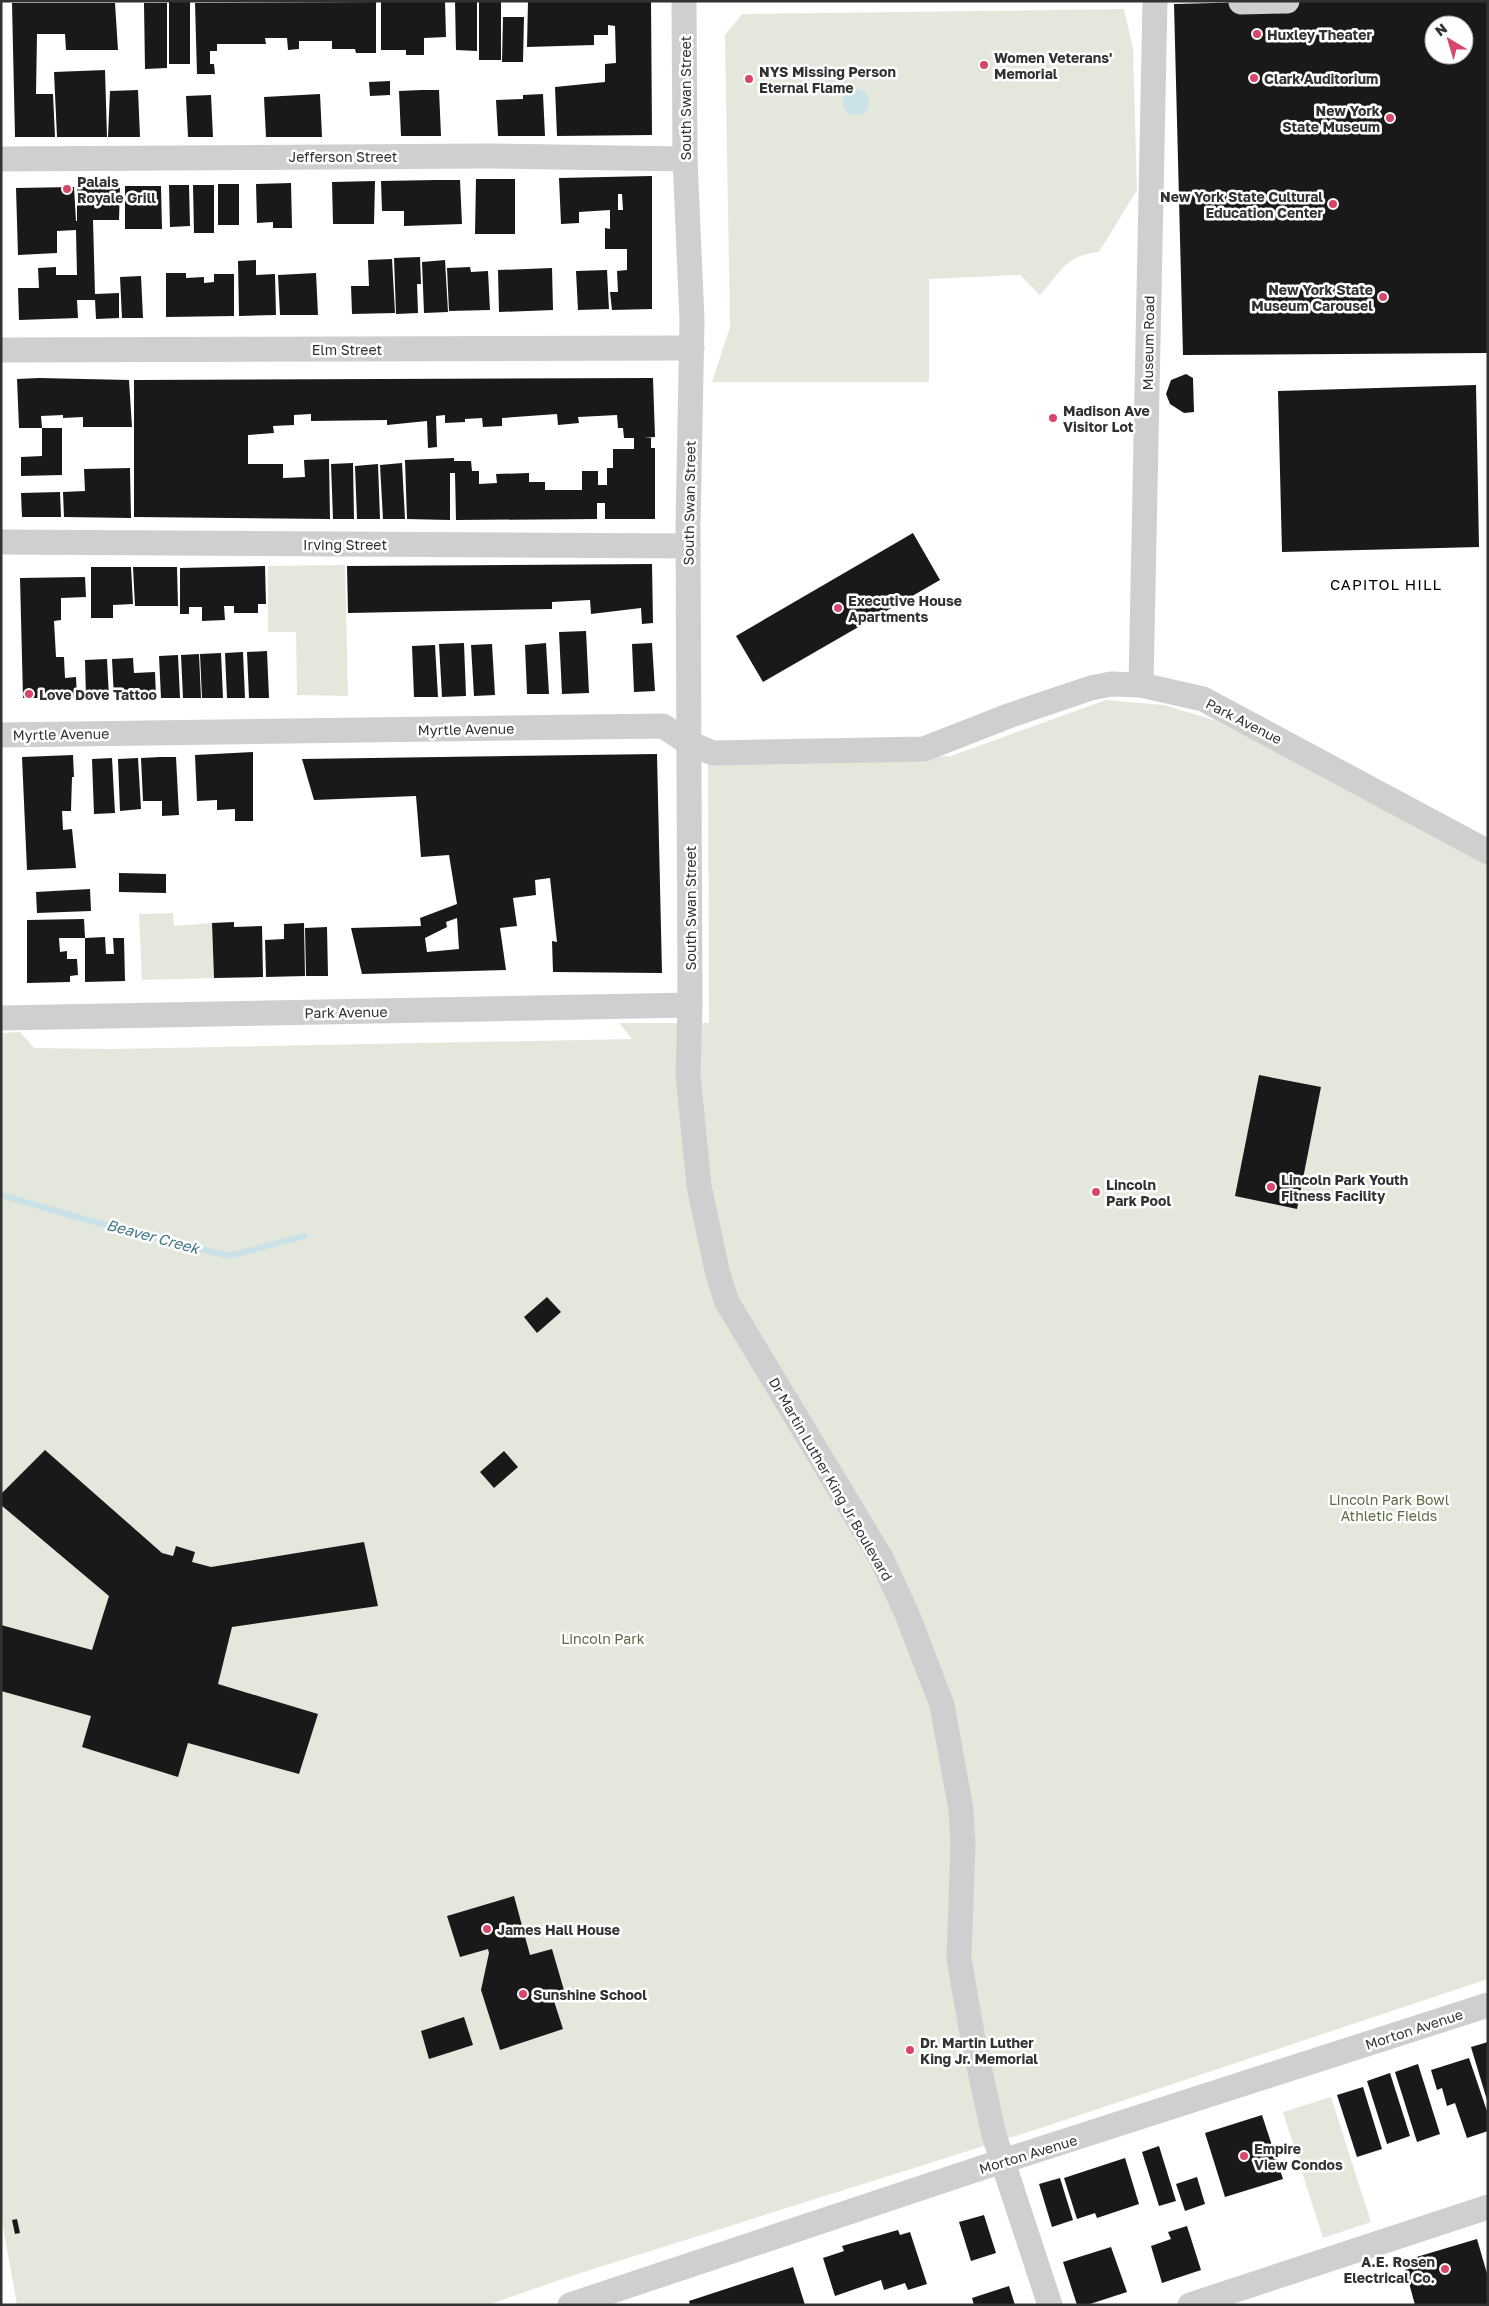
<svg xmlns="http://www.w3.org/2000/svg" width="1489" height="2306" font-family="'Golos Text',sans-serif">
<rect width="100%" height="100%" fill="#fff"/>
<g fill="#e4e8dc">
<path d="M1124 9 1133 48 1137 190 1099 252C1064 255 1060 274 1040 295L1020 275 929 279V382H712L730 327 725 35 742 14Z"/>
<path d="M345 565 348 696 297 695 296 632H268V566Z"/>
<path d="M1106 700 1164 705 1217 721 1488 860V1979L1044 2127 568 2277 488 2305H17L1 2216V1033L20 1032 34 1048 111 1049 632 1039 619 1023H709L708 765 951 756Z"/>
<path d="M173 913 174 926 212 923 214 978 142 980 139 914Z"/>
<path d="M1331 2097 1371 2222 1323 2238 1283 2112Z"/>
</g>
<circle fill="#cae2e7" cx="856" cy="102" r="13"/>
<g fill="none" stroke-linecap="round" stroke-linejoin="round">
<path stroke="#cae2e7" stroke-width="6" d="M1 1195 91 1221 229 1256 304 1236"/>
</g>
<g fill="#191919" fill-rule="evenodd">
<path d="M425 1H445L446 37 424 38V55H406V50H381V2Z"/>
<path d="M455 1H477V51L456 50Z"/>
<rect x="479" y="1" width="22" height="59"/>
<path d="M528 1H651L652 135 557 136 555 87 605 82V64L616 63 615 26 608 25V35H594V45L527 47Z"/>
<path d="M1287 1H1488V353L1183 355 1174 4ZM1434 25H1464V55H1434Z"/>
<rect x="169" y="2" width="21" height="62"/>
<path d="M376 2V53H356L355 49H332V41H299V49L288 50 287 38H265L266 44H217V51H210V64H214L215 74H197L195 3Z"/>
<path d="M12 3H115L118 50H66L65 34H37L36 94H53L55 137H15Z"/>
<path d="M144 3H167V68L145 69Z"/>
<path d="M503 17H524L523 62H502Z"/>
<path d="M105 70 107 137H57L54 72Z"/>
<path d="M390 81V95L370 96 369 82Z"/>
<path d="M138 90 140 137H108L110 91Z"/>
<path d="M422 90H439L441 136H401L399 91Z"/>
<path d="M320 94 322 137H266L264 97Z"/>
<path d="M543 94 545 136H498L496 100 523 99V95Z"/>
<path d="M211 95 213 137H188L186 96Z"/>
<path d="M652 176V309L612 310 610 292H618L617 271 627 270V249H605V228L610 229V210L579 212V223L561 224 559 178ZM618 194H622L623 210H618Z"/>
<path d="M476 179H515V234H475Z"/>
<path d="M436 180H460L462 224 404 226V211H382L381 181Z"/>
<path d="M375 181 374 224H333L332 182Z"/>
<path d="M291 183 292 228H273V222L257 223 256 184Z"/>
<rect x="218" y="184" width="21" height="41"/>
<path d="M169 185H189L190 226 170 227Z"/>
<path d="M193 185H214V233H194Z"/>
<path d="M120 186 119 220H93L95 294 119 293V318L96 319 95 300H77L78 318 19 320 18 288H39L38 268 56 267V275H77L76 230 57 231V253L18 255 16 188 74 187 76 221H77V187Z"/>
<path d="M125 186H161L162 229H125Z"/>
<path d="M420 257 421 284H417L418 313 396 314 394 258Z"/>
<path d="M392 259 395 313 352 314 351 286H369L368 260Z"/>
<path d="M256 260V275L275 274 276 315 239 316 238 261Z"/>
<path d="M445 260 448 312 424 313 422 262Z"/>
<path d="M470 267 471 272 488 271 490 310 449 311 447 268Z"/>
<path d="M552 268 553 310 499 312 498 270Z"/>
<path d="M607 270 609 309 578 310 576 271Z"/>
<path d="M166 273H186V278L204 277V283L214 282V274H234V316L166 317Z"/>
<path d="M316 273 318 315H280L278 275Z"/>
<path d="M141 276 143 318H122L120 277Z"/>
<path d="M1186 374 1193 378 1194 412 1184 413 1170 404 1166 394 1171 380Z"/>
<path d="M39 378 129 380 132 427H83V417L63 418V415L41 416 42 428H19L17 379Z"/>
<path d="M653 378 655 437 644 438H651V448H655V519H605V503H597V519L456 520 455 473H450V520L407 519 405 460 454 458V461H471L472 471H479V484L497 483 496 474 529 473V482H545V490H582V471H598V485H607V468H613V449H634V438H624L623 428H618L617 415 578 417 579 423 558 425 557 414 502 418V426L483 427 482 418 465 419V422L445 423V415L436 416 437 447 428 448 427 421 387 425V420L311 421V414L294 415V425L273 426 274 433 248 435V464H283V478L305 477 304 460 329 459 330 519 134 517V380Z"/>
<path d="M1476 385 1479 547 1282 552 1278 391Z"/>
<path d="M42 428H62V475L21 476V457L42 456Z"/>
<path d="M353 463 354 519H333L331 464Z"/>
<path d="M402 463 405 519H383L380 465Z"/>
<path d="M378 464 380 519H357L355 466Z"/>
<path d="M130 468 131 518 64 517 63 492 85 491 84 469Z"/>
<path d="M60 492 61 517H22L21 493Z"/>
<path d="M913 533 940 580 763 682 736 636Z"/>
<path d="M652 564 653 623 642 624 641 608 591 614 590 600 552 602V609L348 613 347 566Z"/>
<path d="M265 566 266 604H258V613H234V606H224L225 620 202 621V607H189V614H180V568Z"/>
<path d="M91 567H131L133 604 113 605V618H91Z"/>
<path d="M133 567H177L178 606H135Z"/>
<path d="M85 577 86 597 61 598V620L54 621 56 657H64L65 678 76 677 77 698H23L20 578Z"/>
<path d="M586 631 589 693 562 694 559 632Z"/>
<path d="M464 643 466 696 442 697 439 644Z"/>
<path d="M546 643 549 694H527L525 645Z"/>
<path d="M652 643 655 691 634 692 632 644Z"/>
<path d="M492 644 495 695 474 696 471 645Z"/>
<path d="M435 645 438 697H414L412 646Z"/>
<path d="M267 651 269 698H249L247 652Z"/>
<path d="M243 652 245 698H227L225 653Z"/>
<path d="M221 653 223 698H202L200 654Z"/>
<path d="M199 654 201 698H183L181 655Z"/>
<path d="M178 655 180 698H161L159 656Z"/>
<path d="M133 658 134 673 155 672 156 698H114L112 659Z"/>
<path d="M107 659 109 698H86L85 660Z"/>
<path d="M253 752V821H235V809L217 810V800L197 801 195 755Z"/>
<path d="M657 754 662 973 553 972 552 941 557 942 550 878 535 880 536 895 513 898 517 926 500 928 506 970 362 974 351 928 421 926 420 918 457 904 449 855 421 857 416 796 314 800 302 759ZM457 918 459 949 427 952 425 938 447 927 446 922Z"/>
<path d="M73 755 74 777H72L71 811H62L63 830 72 829 76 868 27 870 22 757Z"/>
<path d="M160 757H176L179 815 162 816V801H143L141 758Z"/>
<path d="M112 758 115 813 94 814 92 759Z"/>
<path d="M138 758 141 809 120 811 118 759Z"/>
<path d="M119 873 166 874V893L119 892Z"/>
<path d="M90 889 91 911 37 913 36 892Z"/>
<path d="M84 919 85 938 105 937 106 954H114L113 938H124L125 981 85 982V938H59L60 952 67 951V959H77L78 975 70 976V982L27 983V920Z"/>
<path d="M234 922V927L262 926 263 977 214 978 212 923Z"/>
<path d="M304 923 305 976 266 977 265 940 284 939V924Z"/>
<path d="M327 927 328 976H306L305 928Z"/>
<path d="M1259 1075 1321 1087 1297 1209 1235 1196Z"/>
<path d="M547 1297 561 1312 537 1333 524 1317Z"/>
<path d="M45 1450 162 1553 173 1556 176 1546 195 1552 192 1562 211 1567 364 1542 378 1606 232 1627 218 1684 318 1714 299 1774 188 1743 178 1777 82 1747 91 1716 1 1691V1625L92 1650 109 1596 1 1505V1494Z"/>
<path d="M504 1451 518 1467 494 1488 480 1472Z"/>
<path d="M514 1896 530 1955 552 1949 566 1997 554 2001 563 2029 500 2050 481 1990 489 1953 488 1949 460 1957 447 1916Z"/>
<path d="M464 2017 473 2045 429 2059 421 2031Z"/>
<path d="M1488 2042V2100H1487L1471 2047Z"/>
<path d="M1469 2058 1488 2114V2131L1467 2138 1455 2103 1447 2106 1442 2088 1437 2090 1431 2070Z"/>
<path d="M1418 2064 1440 2134 1417 2142 1395 2072Z"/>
<path d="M1390 2073 1410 2136 1387 2144 1367 2081Z"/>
<path d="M1363 2087 1382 2149 1357 2157 1337 2095Z"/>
<path d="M1262 2115 1283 2179 1225 2197 1205 2133Z"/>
<path d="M1159 2146 1176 2201 1159 2206 1142 2152Z"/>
<path d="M1125 2158 1139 2204 1097 2218 1095 2213 1077 2219 1064 2178Z"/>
<path d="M1197 2177 1205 2204 1185 2211 1176 2184Z"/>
<path d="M1060 2178 1073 2220 1052 2227 1039 2184Z"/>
<path d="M984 2215 996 2253 971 2261 959 2222Z"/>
<path d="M17 2219 20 2233 15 2234 12 2220Z"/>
<path d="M1187 2226 1201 2270 1162 2283 1151 2246 1171 2239 1168 2232Z"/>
<path d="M898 2230 900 2235 910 2232 927 2284 908 2290 905 2283 884 2290 881 2280 835 2296 823 2258 844 2251 842 2246Z"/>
<path d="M1477 2239 1488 2277V2305H1415L1403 2261Z"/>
<path d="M1111 2247 1127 2292 1087 2305H1077L1063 2262Z"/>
<path d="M793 2267 805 2305H690L689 2301Z"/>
<path d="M1009 2286 1015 2305H974L972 2298Z"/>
</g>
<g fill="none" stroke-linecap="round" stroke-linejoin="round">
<g stroke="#cfcfcf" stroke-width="25">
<path d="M684 1 685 159 692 320 688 527 690 1005 688 1075 699 1186 718 1275 727 1302 881 1558 907 1614 942 1705 961 1810 963 1843 959 1959 973 2039 994 2135 1050 2305"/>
<path d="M1241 2 1287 1"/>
<path d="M1 159 487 156 685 159"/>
<path d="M1 350 692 348"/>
<path d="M1 542 688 546"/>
<path d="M1141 685 1155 1"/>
<path d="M1 735 663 726 689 743 713 753 924 749 1011 715 1091 688 1111 684 1141 685 1203 699 1488 852"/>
<path d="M1 1018 690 1005"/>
<path d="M570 2305 978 2169 1488 2005"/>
<path d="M1190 2305 1488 2207"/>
</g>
</g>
<g fill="#d8466b" stroke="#fff" stroke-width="2">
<circle cx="1257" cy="34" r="5"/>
<circle cx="984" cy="65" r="5"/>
<circle cx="1254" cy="78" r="5"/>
<circle cx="749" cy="79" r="5"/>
<circle cx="1390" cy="118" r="5"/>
<circle cx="67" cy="189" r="5"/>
<circle cx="1333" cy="204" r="5"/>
<circle cx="1383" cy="297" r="5"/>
<circle cx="1053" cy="418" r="5"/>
<circle cx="838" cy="608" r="5"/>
<circle cx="29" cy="694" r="5"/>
<circle cx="1271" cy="1187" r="5"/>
<circle cx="1096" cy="1192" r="5"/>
<circle cx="487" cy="1929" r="5"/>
<circle cx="523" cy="1994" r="5"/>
<circle cx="910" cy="2050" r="5"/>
<circle cx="1244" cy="2156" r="5"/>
<circle cx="1445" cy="2269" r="5"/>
</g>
<g text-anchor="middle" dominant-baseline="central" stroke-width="5" stroke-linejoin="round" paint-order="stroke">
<g font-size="14" font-weight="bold" fill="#323232" stroke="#fff" text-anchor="start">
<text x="1267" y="34">Huxley Theater</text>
<text x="994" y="57">Women Veterans'<tspan x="994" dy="16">Memorial</tspan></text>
<text x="759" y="71">NYS Missing Person<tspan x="759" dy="16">Eternal Flame</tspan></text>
<text x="1264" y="78">Clark Auditorium</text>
<text x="1380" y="110" text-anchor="end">New York<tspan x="1380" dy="16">State Museum</tspan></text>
<text x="77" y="181">Palais<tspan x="77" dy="16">Royale Grill</tspan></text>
<text x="1323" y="196" text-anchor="end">New York State Cultural<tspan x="1323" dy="16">Education Center</tspan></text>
<text x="1373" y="289" text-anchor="end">New York State<tspan x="1373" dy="16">Museum Carousel</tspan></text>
<text x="1063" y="410">Madison Ave<tspan x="1063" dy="16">Visitor Lot</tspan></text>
<text x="848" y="600">Executive House<tspan x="848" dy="16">Apartments</tspan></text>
<text x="39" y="694">Love Dove Tattoo</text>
<text x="1281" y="1179">Lincoln Park Youth<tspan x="1281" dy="16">Fitness Facility</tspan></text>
<text x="1106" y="1184">Lincoln<tspan x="1106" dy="16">Park Pool</tspan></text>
<text x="497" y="1929">James Hall House</text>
<text x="533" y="1994">Sunshine School</text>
<text x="920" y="2042">Dr. Martin Luther<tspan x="920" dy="16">King Jr. Memorial</tspan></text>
<text x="1254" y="2148">Empire<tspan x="1254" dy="16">View Condos</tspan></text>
<text x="1435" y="2261" text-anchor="end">A.E. Rosen<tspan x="1435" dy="16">Electrical Co.</tspan></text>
</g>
<g font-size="14" fill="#323232" stroke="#fff">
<text transform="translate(685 98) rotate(-90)">South Swan Street</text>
<text x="343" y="156">Jefferson Street</text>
<text transform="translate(1148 343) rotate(-89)">Museum Road</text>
<text x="347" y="349">Elm Street</text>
<text transform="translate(689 503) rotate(-89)">South Swan Street</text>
<text x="345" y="544">Irving Street</text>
<text transform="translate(1244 721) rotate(27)">Park Avenue</text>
<text transform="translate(466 729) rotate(-1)">Myrtle Avenue</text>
<text transform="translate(61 734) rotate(-1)">Myrtle Avenue</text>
<text transform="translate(690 908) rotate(-90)">South Swan Street</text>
<text transform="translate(346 1012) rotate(-1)">Park Avenue</text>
<text transform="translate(831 1479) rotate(60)">Dr Martin Luther King Jr Boulevard</text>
<text transform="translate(1414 2029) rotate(-18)">Morton Avenue</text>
<text transform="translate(1028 2154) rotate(-17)">Morton Avenue</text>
</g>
<g font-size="14" fill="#5d6b42" stroke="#fff">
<text x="1389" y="1499">Lincoln Park Bowl<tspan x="1389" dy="16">Athletic Fields</tspan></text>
<text x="603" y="1638">Lincoln Park</text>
</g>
<g font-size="15" letter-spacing="1" fill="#000" stroke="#fff">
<text x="1386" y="584">CAPITOL HILL</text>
</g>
<g font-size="15" font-style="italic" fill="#437a89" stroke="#fff">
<text transform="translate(153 1236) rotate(15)">Beaver Creek</text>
</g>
</g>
<rect width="1489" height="2306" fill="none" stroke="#323232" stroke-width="5"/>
<g transform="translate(1449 40) rotate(322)"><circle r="24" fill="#ffffff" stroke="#adadad"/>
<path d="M0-4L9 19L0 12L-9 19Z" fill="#d8466b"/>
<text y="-8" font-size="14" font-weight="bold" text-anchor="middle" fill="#323232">N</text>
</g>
</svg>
